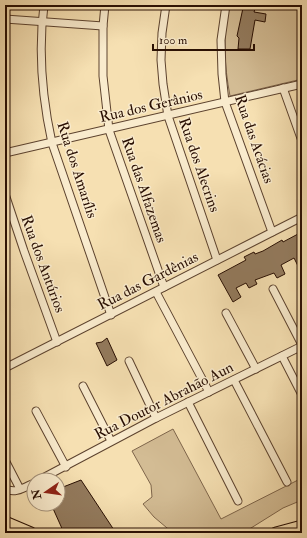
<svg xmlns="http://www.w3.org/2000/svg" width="307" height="538" font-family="'IM FELL Double Pica',serif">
<rect width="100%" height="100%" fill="#f6e0b2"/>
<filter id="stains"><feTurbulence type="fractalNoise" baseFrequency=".005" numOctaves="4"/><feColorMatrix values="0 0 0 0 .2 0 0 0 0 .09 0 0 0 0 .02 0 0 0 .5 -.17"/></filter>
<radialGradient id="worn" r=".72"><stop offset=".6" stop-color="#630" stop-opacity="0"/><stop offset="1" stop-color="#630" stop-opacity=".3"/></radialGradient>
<g fill="#d3bc94" stroke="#7e654b">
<path d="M229 5H302V79L230 96C224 64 223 37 229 5Z"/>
<path d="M173 429 221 519 302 478V500L283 508 243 533H173L154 517 143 504 152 497 151 485 132 451Z"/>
</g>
<g fill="#937b5e" stroke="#280e02">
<path d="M243 8 255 9 254 12 266 14 265 22 255 20 250 49H238L239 38 237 36Z"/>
<path d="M298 234 302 242V274L294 258 281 265 285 274 277 278 274 273 255 280 257 284 249 288 246 283 236 288 241 297 233 302 218 275 246 260 244 257 254 252 255 254 263 251 282 240 283 242Z"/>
<path d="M107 338 117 360 107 366 96 343 102 342Z"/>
<path d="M81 480 116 533H64L51 504H58V489Z"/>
</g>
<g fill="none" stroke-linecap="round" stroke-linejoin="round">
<g stroke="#5c422e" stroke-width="9">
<g id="minor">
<path d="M44 5C38 51 42 97 52 143L111 315"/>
<path d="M105 5 103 26V76L109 130 164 287"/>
<path d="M166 5 162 33 161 60 163 84 168 116 217 260"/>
<path d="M226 5 221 40 222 74 225 102 272 232"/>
<path d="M5 19 103 26"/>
<path d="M283 88 302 141"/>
<path d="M5 153 302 84"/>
<path d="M5 194 24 251 57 342"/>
<path d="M273 289 302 345"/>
<path d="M156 292 209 392"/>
<path d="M226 313 256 369"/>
<path d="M282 356 302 395"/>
<path d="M129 361 156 418"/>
<path d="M5 368 302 217"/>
<path d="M234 380 287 482"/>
<path d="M83 386 111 441"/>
<path d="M188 402 238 501"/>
<path d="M36 411 66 467"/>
<path d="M5 460 20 489"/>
<path d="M39 480 156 418 302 346"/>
<path d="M5 488C14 495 25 487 34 483"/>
</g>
</g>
<g stroke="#280e02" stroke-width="13">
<g id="primary">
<path d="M5 522 31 533"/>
<path d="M276 533 302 526"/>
</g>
</g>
<use href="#minor" stroke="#f9ebcd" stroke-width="7"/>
<use href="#primary" stroke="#f6e0b2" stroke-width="11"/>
</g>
<g text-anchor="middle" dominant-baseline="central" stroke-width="3" stroke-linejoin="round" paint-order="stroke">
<g font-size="15" fill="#280e02" stroke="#f9ebcd">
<text transform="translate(151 106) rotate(-13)">Rua dos Gerânios</text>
<text transform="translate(254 139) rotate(71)">Rua das Acácias</text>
<text transform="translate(199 165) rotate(71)">Rua dos Alecrins</text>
<text transform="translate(77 170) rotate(72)">Rua dos Amarílis</text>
<text transform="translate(144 190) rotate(71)">Rua das Alfazemas</text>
<text transform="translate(43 264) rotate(70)">Rua dos Antúrios</text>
<text transform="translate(148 281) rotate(-27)">Rua das Gardênias</text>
<text transform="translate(164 401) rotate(-27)">Rua Doutor Abrahão Aun</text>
</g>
</g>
<rect width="307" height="538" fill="none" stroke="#f6e0b2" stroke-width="20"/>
<rect x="6" y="6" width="295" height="526" fill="none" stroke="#280e02" stroke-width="2"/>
<rect x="10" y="10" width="287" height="518" fill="none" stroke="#280e02"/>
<g transform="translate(46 492) rotate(257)"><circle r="19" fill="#f9ebcd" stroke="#a5937c"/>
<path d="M0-3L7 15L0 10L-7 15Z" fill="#8f2418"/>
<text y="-6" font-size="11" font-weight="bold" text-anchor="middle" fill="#280e02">N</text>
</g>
<path d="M153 44v6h101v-6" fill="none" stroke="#280e02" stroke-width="2"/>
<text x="159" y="44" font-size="12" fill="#280e02" stroke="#f9ebcd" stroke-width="3" paint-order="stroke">100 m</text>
<rect width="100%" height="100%" filter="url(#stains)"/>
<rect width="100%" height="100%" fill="url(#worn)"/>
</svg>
